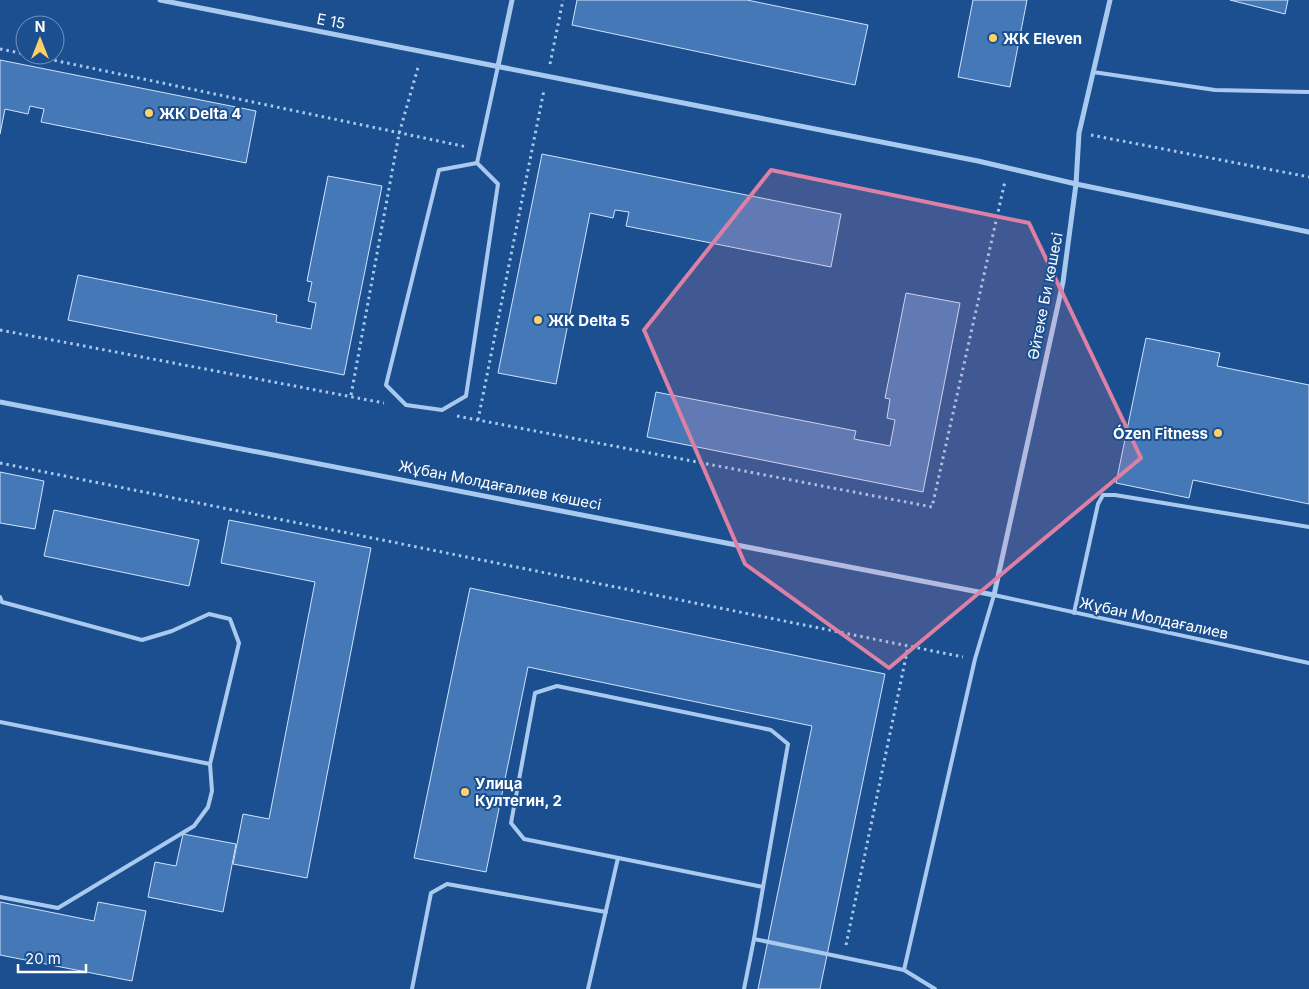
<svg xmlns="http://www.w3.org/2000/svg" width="1309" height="989" font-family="Inter,sans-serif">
<rect width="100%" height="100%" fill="#1b4f8f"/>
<g fill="#4478b7" stroke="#cfe3fa">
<path d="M577 0H747L868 25 855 85 572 25Z"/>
<path d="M973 0H1027L1010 87 958 77Z"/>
<path d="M1230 0H1288L1285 14Z"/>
<path d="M0 60 256 111 246 163 41 122 44 109 30 106 28 114 5 109 0 134Z"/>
<path d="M542 154 841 214 831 267 626 226 629 212 615 210 613 218 590 213 556 384 498 373Z"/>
<path d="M328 176 382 186 344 375 68 320 78 275 277 315 276 322 311 329 316 303 308 301 312 282 307 281Z"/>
<path d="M906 293 960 303 923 492 647 437 656 392 856 431 854 439 890 446 895 420 887 418 890 399 885 398Z"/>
<path d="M1146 338 1220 353 1217 366 1309 385V504L1193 480 1189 498 1116 483Z"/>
<path d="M0 472 44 481 35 529 0 523Z"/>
<path d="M54 510 199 540 189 586 44 556Z"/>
<path d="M229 520 371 548 307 878 233 864 243 814 269 819 315 582 221 563Z"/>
<path d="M470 588 885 674 820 989H758L812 726 528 667 486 872 414 858Z"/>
<path d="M183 834 236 844 223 912 148 897 155 862 176 866Z"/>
<path d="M0 902 94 921 98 902 146 911 132 981 0 955Z"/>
</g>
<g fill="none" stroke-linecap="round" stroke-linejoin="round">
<g stroke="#a9c9ee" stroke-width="3" stroke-dasharray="2.5 4" stroke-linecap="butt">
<path d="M0 49 25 54"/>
<path d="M29 55 467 147"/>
<path d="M550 64 563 0"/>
<path d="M1091 135 1309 177"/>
<path d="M0 330 384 403"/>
<path d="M351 395 399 134 419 64"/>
<path d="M457 416 932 507 1005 181"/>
<path d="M478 420 544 90"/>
<path d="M0 463 963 657"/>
<path d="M846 945 908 647"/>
</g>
<g stroke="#a9c9ee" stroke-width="4">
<path d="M1093 72 1215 90 1309 92"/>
<path d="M477 163 498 184 466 396 442 410 406 405 386 385 439 170Z"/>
<path d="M477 163 498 66"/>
<path d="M0 597 2 602 142 640 172 631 209 614 230 619 239 643 210 764 212 791 208 807 194 826 58 908 0 897"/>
<path d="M1074 613 1098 504 1103 495H1115L1309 527"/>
<path d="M0 722 210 764"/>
<path d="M763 887 524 839 511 823 535 693 557 686 771 730 788 744 754 939 904 970 935 989"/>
<path d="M904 970 975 659 994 595 1309 663"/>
<path d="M412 989 431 893 447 884 606 912"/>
<path d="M588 989 618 858"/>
<path d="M744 989 754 939"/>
</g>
<g stroke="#a9c9ee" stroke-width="5">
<path d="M160 0 978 161 1076 184 1309 232"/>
<path d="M498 66 512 0"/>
<path d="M0 402 994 595 1063 282 1076 184 1079 133 1110 0"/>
</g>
</g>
<path fill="#dd80a5" fill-opacity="0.2" stroke="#dd80a5" stroke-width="4" stroke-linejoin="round" d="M771 170 1029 223 1141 458 889 668 745 564 644 330Z"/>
<g fill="#ffd166" stroke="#1b4f8f" stroke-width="2">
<circle cx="993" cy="38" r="5"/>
<circle cx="149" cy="113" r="5"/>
<circle cx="538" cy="320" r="5"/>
<circle cx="1218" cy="433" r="5"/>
<circle cx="465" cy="792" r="5"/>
</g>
<g text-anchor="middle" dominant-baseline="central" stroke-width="4" stroke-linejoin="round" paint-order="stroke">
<g font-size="15" fill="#fff" stroke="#1b4f8f">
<text transform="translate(331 21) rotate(11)">E 15</text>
<text transform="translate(1045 296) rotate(-79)">Әйтеке Би көшесі</text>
<text transform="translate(500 485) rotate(11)">Жұбан Молдағалиев көшесі</text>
<text transform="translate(1154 618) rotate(12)">Жұбан Молдағалиев</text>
</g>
<g font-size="15" font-weight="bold" fill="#fff" stroke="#1b4f8f" text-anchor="start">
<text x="1003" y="38">ЖК Eleven</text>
<text x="159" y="113">ЖК Delta 4</text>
<text x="548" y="320">ЖК Delta 5</text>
<text x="1208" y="433" text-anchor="end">Ózen Fitness</text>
<text x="475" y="783">Улица<tspan x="475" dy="17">Култегин, 2</tspan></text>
</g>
</g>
<g transform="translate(40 40)"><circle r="24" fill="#1b4f8f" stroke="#7695bc"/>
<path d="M0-4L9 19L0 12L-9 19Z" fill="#ffd166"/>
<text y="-8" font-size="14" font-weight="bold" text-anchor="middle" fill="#ffffff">N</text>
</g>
<path d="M18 964v8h68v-8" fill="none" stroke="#ffffff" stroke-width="2.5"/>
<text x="25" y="964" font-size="15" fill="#ffffff" stroke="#1b4f8f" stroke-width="4" paint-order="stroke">20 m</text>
</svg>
